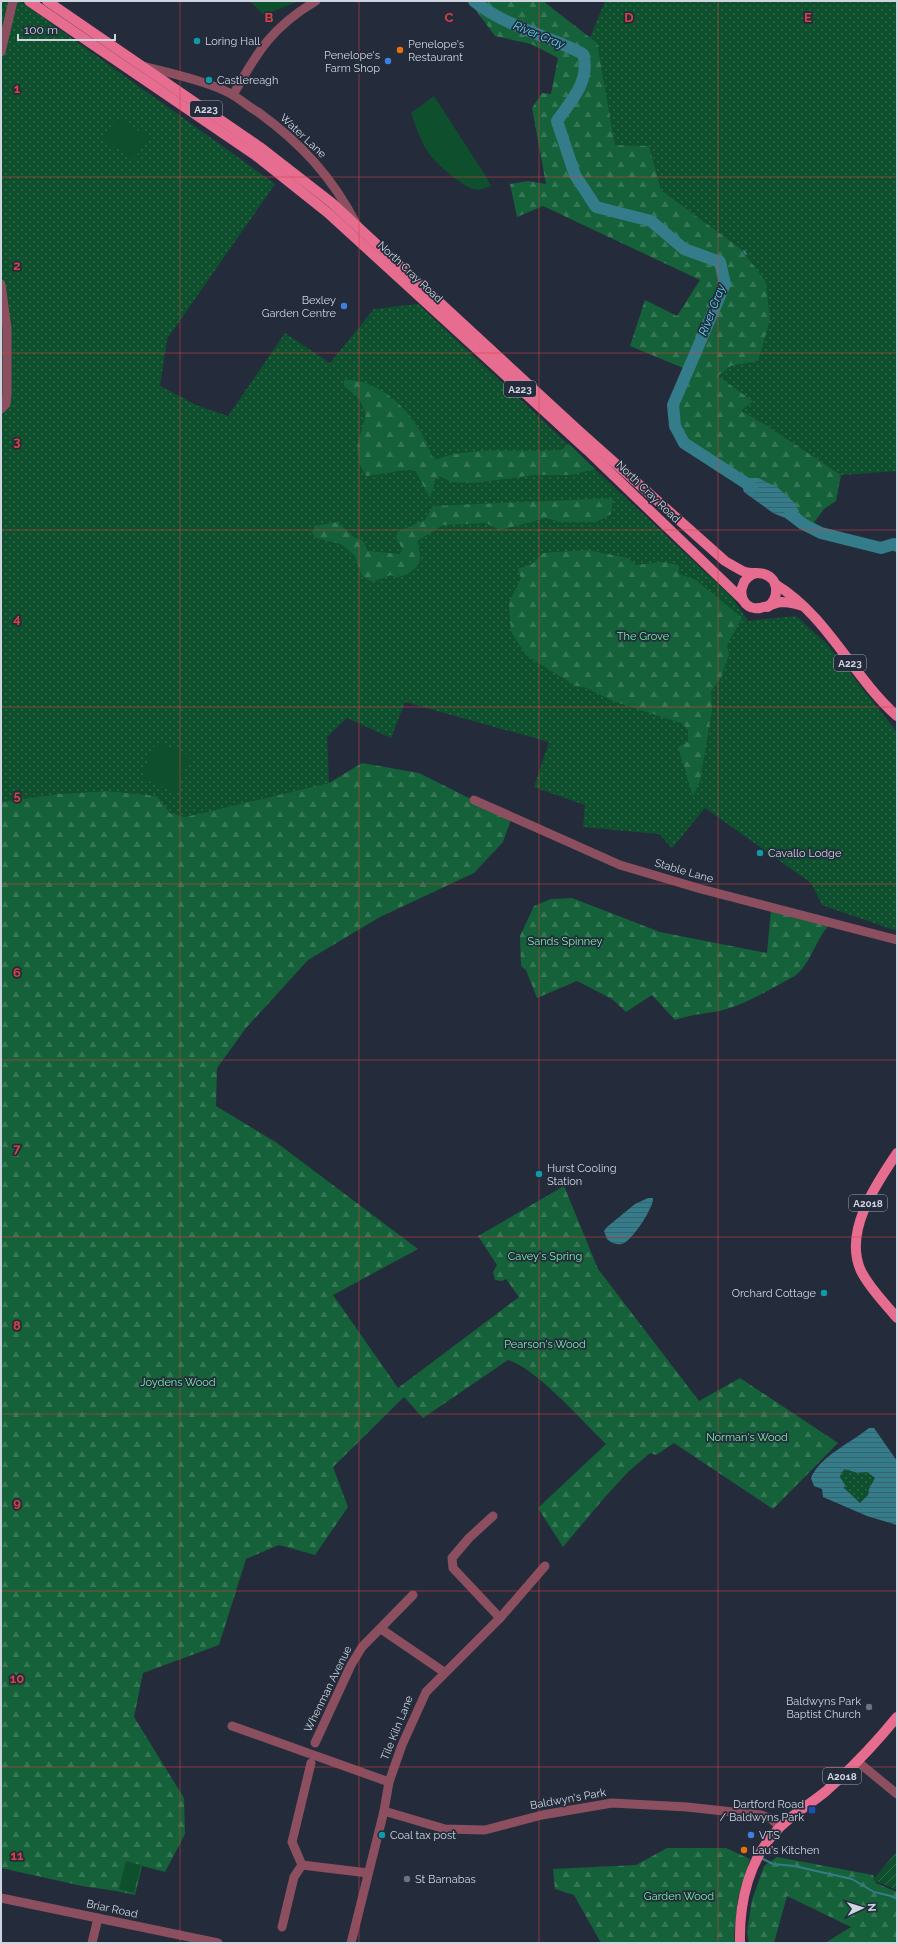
<svg xmlns="http://www.w3.org/2000/svg" width="898" height="1944" font-family="Raleway,sans-serif">
<defs>
<pattern id="grass-dots" width="8" height="8" patternUnits="userSpaceOnUse"><rect width="8" height="8" fill="#0e502e"/><path d="M2 2h.1M6 6h.1" fill="none" stroke="#30684c" stroke-width="1.8" stroke-linecap="round"/></pattern>
<pattern id="forest-firs" width="22" height="20" patternUnits="userSpaceOnUse"><rect width="22" height="20" fill="#156139"/><path d="M5 1l3.5 6h-7zM16 11l3.5 6h-7z" fill="#367755"/></pattern>
<pattern id="garden-furrows" width="10" height="10" patternUnits="userSpaceOnUse"><rect width="10" height="10" fill="#0e502e"/><path d="M-1 1l2-2M0 10L10 0M9 11l2-2" fill="none" stroke="#30684c"/></pattern>
<pattern id="water-rules" width="6" height="5" patternUnits="userSpaceOnUse"><rect width="6" height="5" fill="#357c8a"/><path d="M0 2.5h6" fill="none" stroke="#39646e"/></pattern>
</defs>
<rect width="100%" height="100%" fill="#242c3c"/>
<g fill="url(#grass-dots)">
<path d="M1 1H20L275 184 167 339 160 386 198 406 228 416 285 333 330 363 374 309 418 304 732 597 748 621 796 616 827 644 897 732V931L822 905 811 883 705 808 672 848 659 834 583 827 585 805 534 787 549 742 405 702 391 738 347 718 327 737 329 783 185 817 170 813 157 796 104 791 58 794 1 802Z"/>
<path d="M605 1H897V471L841 475 766 425 740 411 753 401 717 376 731 366 758 361 741 249 661 190 649 146 615 145 597 44 590 38Z"/>
<path d="M845 1469 857 1473 867 1472 875 1479 869 1489 868 1495 860 1503C851 1495 839 1487 840 1473Z"/>
</g>
<g fill="url(#forest-firs)">
<path d="M469 1H543L597 43 615 145 649 146 661 190 741 249 766 282 770 320 758 361 731 366 718 376 753 401 741 411 766 425 841 475 836 501 824 509 810 528 740 478 684 443 675 426 673 405 688 370 630 346 645 300 677 316 700 280 543 206 517 217 510 184 528 181 546 184 532 108 542 93 551 94 558 58 531 44 495 36Z"/>
<path d="M344 380C377 379 404 404 421 432 426 441 430 451 434 460 474 445 519 453 562 450L569 444 595 469 571 475H534L473 483 452 482 439 476 436 478 430 498 415 470H405L366 476 360 465 357 447 366 414 359 398 344 386Z"/>
<path d="M613 498 611 514 596 522H560L546 518 500 530 486 523 443 525 417 541C418 545 420 552 420 556 420 570 406 575 396 578L391 575 372 582 362 576 355 556 341 544 316 538 312 533 315 526 337 522 354 537 363 541 368 551 400 554 402 549 396 537 397 532 425 520 433 506Z"/>
<path d="M587 550 628 558 636 565 663 562 679 565V574L696 580 742 618 727 645 729 654 721 678 711 691 712 710 700 781 693 796 678 747 688 742V730L681 723 613 701 584 687 576 686 527 656 511 632 509 602 521 579 518 569 532 564 543 553Z"/>
<path d="M362 763 419 773 511 819 503 842 474 873 380 917 308 960 246 1028 217 1068 216 1106 277 1143 418 1249 333 1295 398 1388 519 1297 506 1279 502 1281 495 1280 493 1272 497 1265 478 1236 564 1186 598 1269 699 1401 740 1378 838 1443 773 1509 674 1443 656 1455 650 1453 628 1472 605 1497 563 1547 538 1508 606 1444C583 1422 536 1368 508 1360L423 1418 404 1397 333 1467 348 1507 315 1555 279 1545 246 1559 219 1645 143 1673 134 1717 184 1798 185 1834 165 1872 142 1866 135 1895 116 1891 82 1886 1 1868V802L58 794 107 791 157 796 170 813 185 817 329 783Z"/>
<path d="M572 898 660 932 767 953 771 910 830 924C815 940 812 962 795 976 775 986 754 1000 733 1007 714 1014 694 1013 675 1020L652 995 626 1012 612 999 577 981 537 998 526 970 521 966 520 936 534 906 551 899Z"/>
<path d="M667 1848H726L750 1859 738 1897 734 1937 735 1943H601L574 1895 555 1889 553 1869 636 1865Z"/>
<path d="M777 1857 873 1875 876 1883 897 1892V1943H825L851 1927 787 1896 774 1943H749L747 1932 752 1900 764 1866Z"/>
</g>
<g fill="#0e502e">
<path d="M250 1H299L264 15Z"/>
<path d="M434 96 485 175 491 186C485 188 480 191 473 189 462 186 434 162 428 152 420 140 416 126 411 113Z"/>
<path d="M116 118 148 136 135 159 103 140Z"/>
<path d="M156 742 191 756 176 792 141 778Z"/>
<path d="M126 1861 141 1865 134 1893 119 1889Z"/>
</g>
<path fill="url(#garden-furrows)" d="M897 1851V1890L873 1880Z"/>
<g fill="url(#water-rules)" fill-rule="evenodd">
<path d="M740 478H758L777 487 795 503 804 522 802 525 773 513 744 492Z"/>
<path d="M648 1198H653C654 1207 633 1239 624 1243 618 1246 611 1243 607 1239L604 1231 607 1227 635 1204Z"/>
<path d="M869 1428H874L897 1461V1525L867 1516 823 1497 822 1489 814 1486 811 1478C820 1456 851 1443 869 1428ZM845 1469 857 1473 867 1472 875 1478 869 1489 868 1495 860 1503 844 1488 845 1485 840 1477 841 1473Z"/>
</g>
<g fill="none" stroke-linecap="round" stroke-linejoin="round">
<g stroke="#357c8a" stroke-width="2">
<path d="M744 251 746 254"/>
<path d="M763 1859 773 1864 794 1866 852 1879 874 1892 891 1896 897 1899"/>
</g>
<g stroke="#357c8a" stroke-width="12">
<path d="M474 1C506 27 547 35 583 54 591 80 571 101 557 121L575 175 596 207 651 221 684 249 720 262 725 284 673 405 675 426 684 443 752 487"/>
<path d="M790 514 803 524 821 533 881 548 894 544 897 546"/>
</g>
<g stroke="#8b4f5f" stroke-width="9">
<path d="M1 52 13 1"/>
<path d="M143 66C169 73 211 82 233 95 241 100 249 107 258 112 302 144 332 177 357 225"/>
<path d="M233 95C257 52 272 27 316 1"/>
<path d="M1 284 7 328V394L6 404 1 409"/>
<path d="M474 800 620 865 701 889 897 940"/>
<path d="M493 1516 469 1538 452 1558 453 1568 500 1618"/>
<path d="M381 1629 444 1672"/>
<path d="M232 1726 389 1782"/>
<path d="M315 1743 351 1665 362 1647 413 1595"/>
<path d="M858 1762 897 1794"/>
<path d="M384 1811 445 1829 485 1830 542 1815 612 1803 687 1807 761 1815 771 1819 780 1827"/>
<path d="M302 1865 292 1842 311 1763"/>
<path d="M302 1865 368 1873"/>
<path d="M1 1898 218 1943"/>
<path d="M282 1927 294 1877 302 1865"/>
<path d="M92 1943 98 1918"/>
<path d="M351 1943 384 1811 389 1782 402 1745 426 1692 500 1618 545 1566"/>
</g>
<g stroke="#e76d90" stroke-width="10">
<path d="M29 1 255 155 328 213 587 450 743 600"/>
<path d="M47 1 260 147 332 203 579 431 725 561C732 565 738 569 745 572 751 574 758 572 764 574 780 579 779 598 768 607"/>
<path d="M756 573C750 575 745 578 743 585 741 589 741 595 743 600 753 617 769 603 782 602 790 602 796 604 803 606"/>
<path d="M775 584C828 616 852 676 897 716"/>
<path d="M897 1153C876 1184 843 1232 861 1271 870 1289 885 1303 897 1318"/>
<path d="M740 1943C739 1902 749 1858 779 1828 793 1814 810 1804 825 1792 851 1769 875 1744 897 1717"/>
</g>
</g>
<path fill="none" stroke="#d54243" stroke-width="1" stroke-opacity="0.55" d="M180 1V1943M359 1V1943M539 1V1943M718 1V1943M1 177H897M1 353H897M1 530H897M1 707H897M1 884H897M1 1060H897M1 1237H897M1 1414H897M1 1591H897M1 1767H897"/>
<g fill="#0f9aa8" stroke="#242c3c" stroke-width="1.5">
<circle cx="197" cy="41" r="4"/>
<circle cx="209" cy="80" r="4"/>
<circle cx="760" cy="853" r="4"/>
<circle cx="539" cy="1174" r="4"/>
<circle cx="824" cy="1293" r="4"/>
<circle cx="382" cy="1835" r="4"/>
</g>
<g fill="#e8710a" stroke="#242c3c" stroke-width="1.5">
<circle cx="400" cy="50" r="4"/>
<circle cx="744" cy="1850" r="4"/>
</g>
<g fill="#3f7fe0" stroke="#242c3c" stroke-width="1.5">
<circle cx="388" cy="61" r="4"/>
<circle cx="344" cy="306" r="4"/>
<circle cx="751" cy="1835" r="4"/>
</g>
<g fill="#6b7280" stroke="#242c3c" stroke-width="1.5">
<circle cx="869" cy="1707" r="4"/>
<circle cx="407" cy="1879" r="4"/>
</g>
<rect fill="#1a4fb4" stroke="#242c3c" stroke-width="1.5" x="808" y="1806" width="8" height="8" rx="2"/>
<g text-anchor="middle" dominant-baseline="central" stroke-width="3.5" stroke-linejoin="round" paint-order="stroke">
<g fill="#242c3c" stroke="#9ca2ae" stroke-width="1">
<rect x="190" y="101" width="32" height="16" rx="3"/>
<rect x="504" y="381" width="32" height="16" rx="3"/>
<rect x="834" y="655" width="32" height="16" rx="3"/>
<rect x="849" y="1195" width="38" height="16" rx="3"/>
<rect x="823" y="1768" width="38" height="16" rx="3"/>
</g>
<g font-size="10" font-weight="bold" fill="#cfd5df">
<text x="206" y="109">A223</text>
<text x="520" y="389">A223</text>
<text x="850" y="663">A223</text>
<text x="868" y="1203">A2018</text>
<text x="842" y="1776">A2018</text>
</g>
<g font-size="11" fill="#cfd5df" stroke="#242c3c" text-anchor="start">
<text x="205" y="41">Loring Hall</text>
<text x="408" y="44">Penelope's<tspan x="408" dy="13">Restaurant</tspan></text>
<text x="380" y="55" text-anchor="end">Penelope's<tspan x="380" dy="13">Farm Shop</tspan></text>
<text x="217" y="80">Castlereagh</text>
<text x="336" y="300" text-anchor="end">Bexley<tspan x="336" dy="13">Garden Centre</tspan></text>
<text x="768" y="853">Cavallo Lodge</text>
<text x="547" y="1168">Hurst Cooling<tspan x="547" dy="13">Station</tspan></text>
<text x="816" y="1293" text-anchor="end">Orchard Cottage</text>
<text x="861" y="1701" text-anchor="end">Baldwyns Park<tspan x="861" dy="13">Baptist Church</tspan></text>
<text x="804" y="1804" text-anchor="end">Dartford Road<tspan x="804" dy="13">/ Baldwyns Park</tspan></text>
<text x="390" y="1835">Coal tax post</text>
<text x="759" y="1835">VTS</text>
<text x="752" y="1850">Lau's Kitchen</text>
<text x="415" y="1879">St Barnabas</text>
</g>
<g font-size="11" fill="#cfd5df" stroke="#242c3c">
<text transform="translate(303 136) rotate(43)">Water Lane</text>
<text transform="translate(410 272) rotate(43)">North Cray Road</text>
<text transform="translate(648 492) rotate(44)">North Cray Road</text>
<text transform="translate(684 871) rotate(16)">Stable Lane</text>
<text transform="translate(328 1689) rotate(-64)">Whenman Avenue</text>
<text transform="translate(397 1728) rotate(-68)">Tile Kiln Lane</text>
<text transform="translate(568 1799) rotate(-10)">Baldwyn's Park</text>
<text transform="translate(112 1909) rotate(12)">Briar Road</text>
</g>
<g font-size="11" fill="#76f0a7" stroke="#242c3c">
<text x="643" y="636">The Grove</text>
<text x="565" y="941">Sands Spinney</text>
<text x="545" y="1256">Cavey's Spring</text>
<text x="545" y="1344">Pearson's Wood</text>
<text x="178" y="1382">Joydens Wood</text>
<text x="747" y="1437">Norman's Wood</text>
<text x="679" y="1896">Garden Wood</text>
</g>
<g font-size="12" font-style="italic" fill="#56def8" stroke="#242c3c">
<text transform="translate(539 35) rotate(22)">River Cray</text>
<text transform="translate(712 310) rotate(-69)">River Cray</text>
</g>
</g>
<g font-size="13" text-anchor="middle" font-weight="bold" fill="#d54243" stroke="#242c3c" stroke-width="3.5" stroke-linejoin="round" paint-order="stroke">
<text x="269" y="22">B</text>
<text x="449" y="22">C</text>
<text x="629" y="22">D</text>
<text x="808" y="22">E</text>
<text x="17" y="93">1</text>
<text x="17" y="270">2</text>
<text x="17" y="446">3</text>
<text x="17" y="623">4</text>
<text x="17" y="800">5</text>
<text x="17" y="977">6</text>
<text x="17" y="1153">7</text>
<text x="17" y="1330">8</text>
<text x="17" y="1507">9</text>
<text x="17" y="1683">10</text>
<text x="17" y="1860">11</text>
</g>
<rect width="898" height="1944" fill="none" stroke="#cfd5df" stroke-width="4"/>
<g transform="translate(862 1908) rotate(86)" stroke="#242c3c" stroke-width="3" paint-order="stroke">
<path d="M0-3L7 15L0 10L-7 15Z" fill="#cfd5df"/>
<text y="-6" font-size="11" font-weight="bold" text-anchor="middle" fill="#cfd5df">N</text>
</g>
<path d="M18 34v6h97v-6" fill="none" stroke="#cfd5df" stroke-width="2"/>
<text x="24" y="34" font-size="12" fill="#cfd5df" stroke="#242c3c" stroke-width="3" paint-order="stroke">100 m</text>
</svg>
